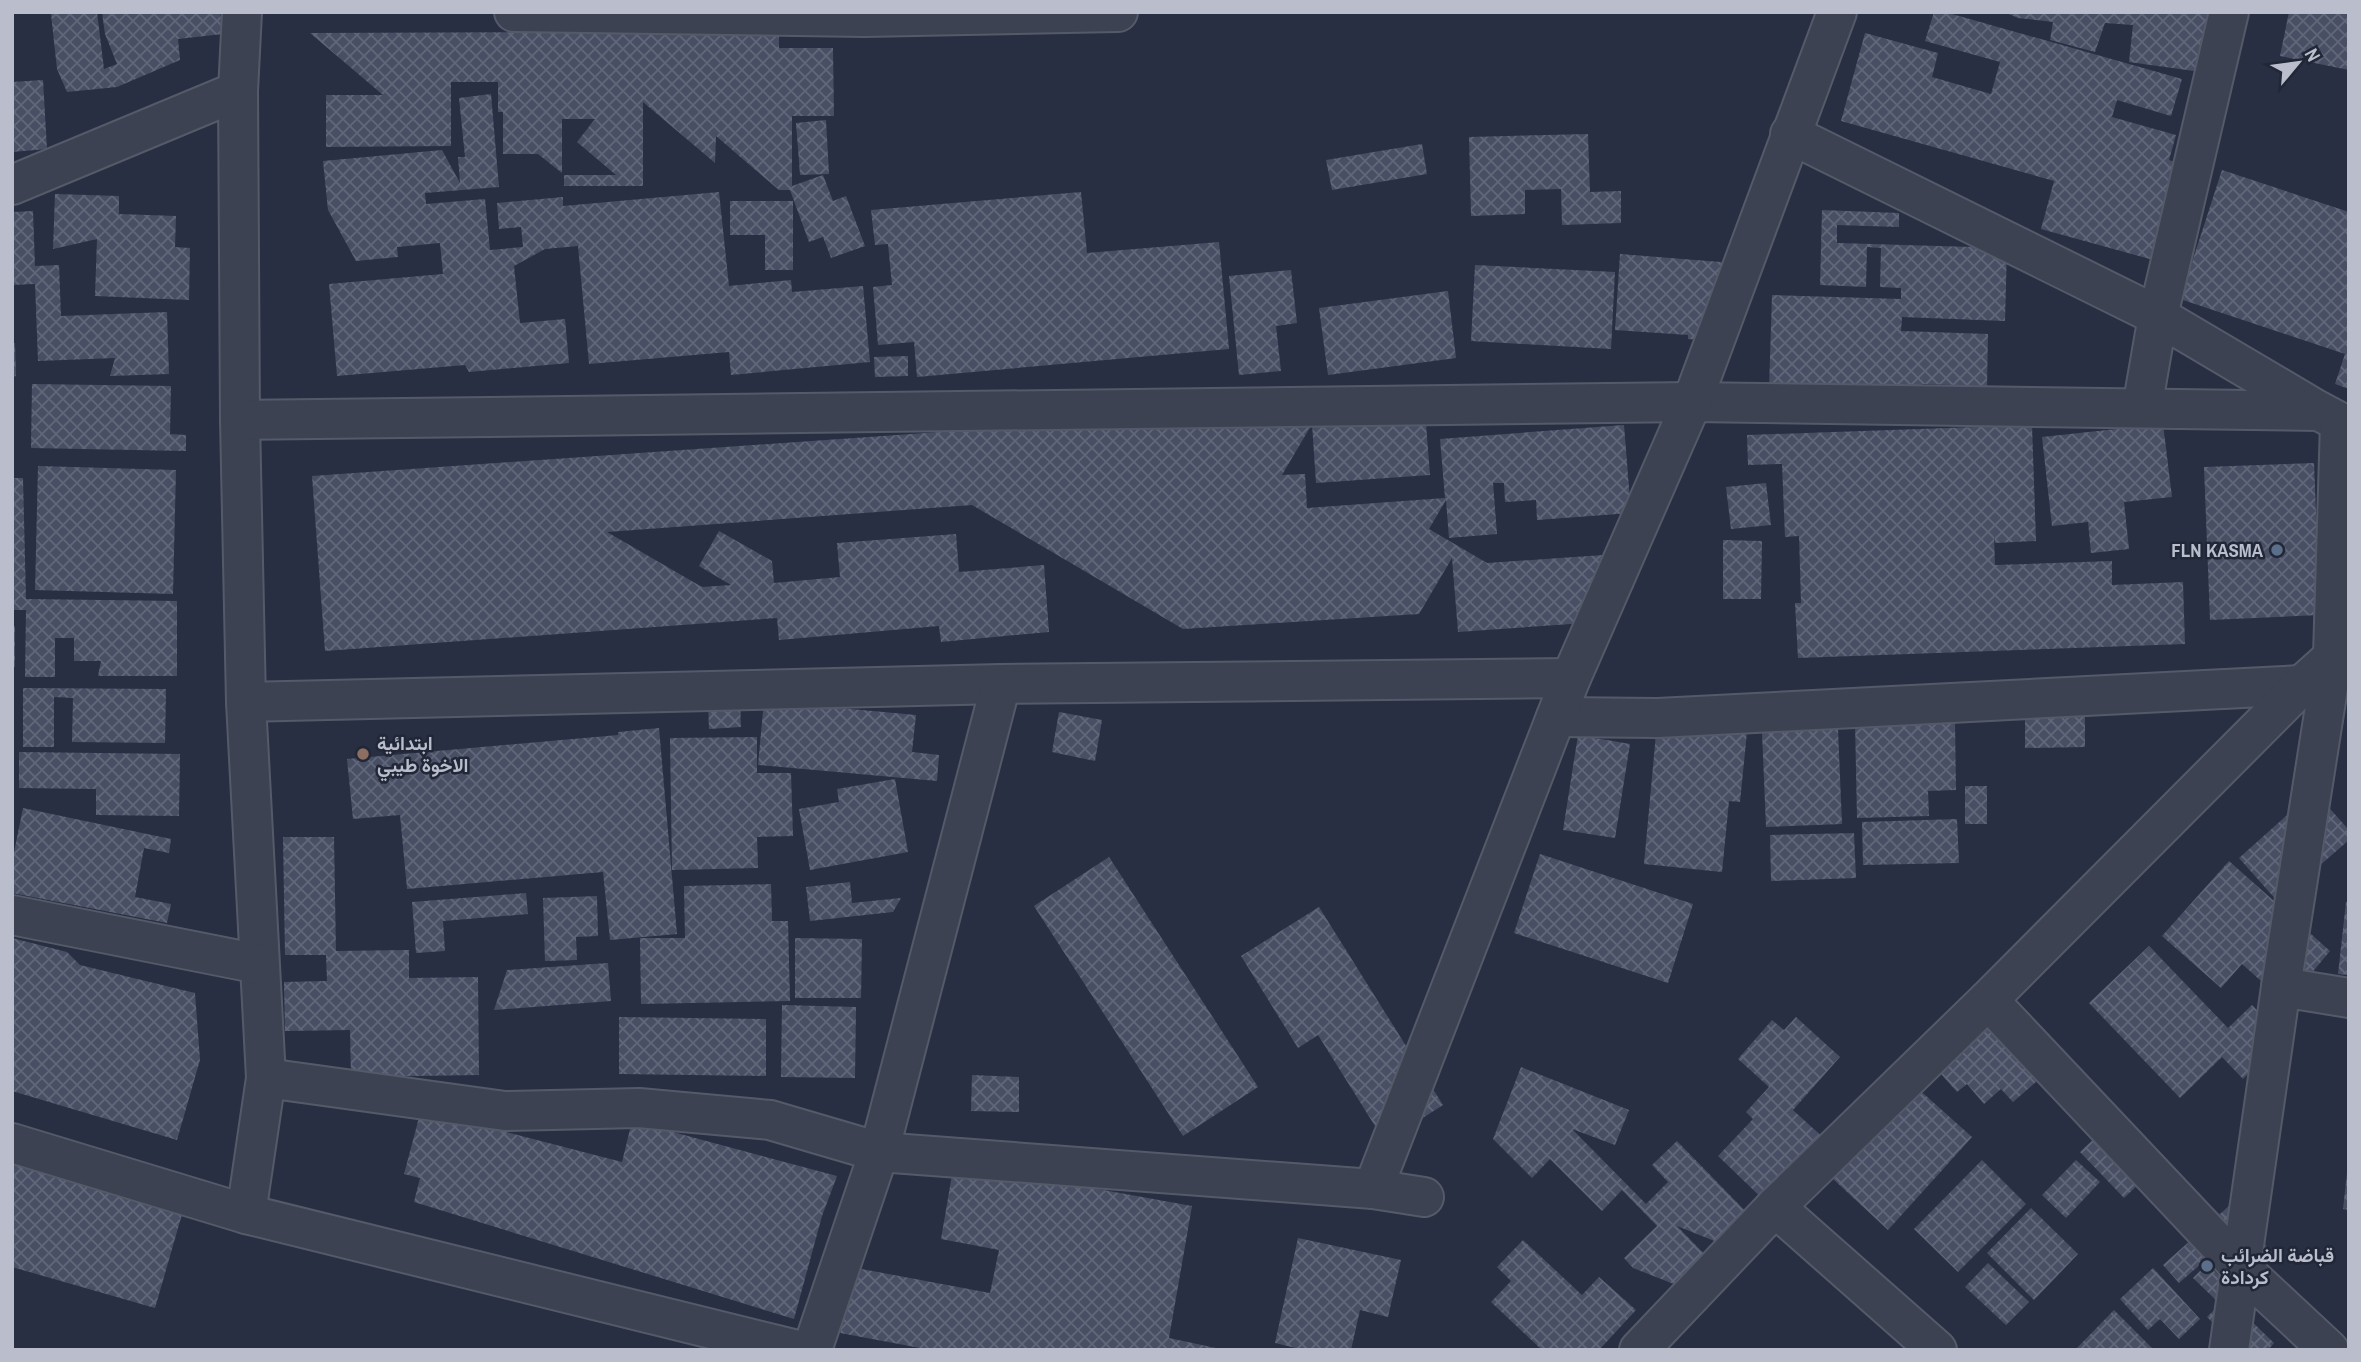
<svg xmlns="http://www.w3.org/2000/svg" width="2361" height="1362" font-family="'Archivo Narrow',Vazirmatn,sans-serif">
<defs>
<pattern id="building-cross-hatch" width="8" height="8" patternUnits="userSpaceOnUse" patternTransform="scale(1.75)"><rect width="8" height="8" fill="#484f64"/><path d="M0 0l8 8M0 8l8-8" fill="none" stroke="#606779"/></pattern>
</defs>
<rect width="100%" height="100%" fill="#282f42"/>
<g fill="url(#building-cross-hatch)">
<path d="M56 12H97L104 69 117 64 105 34 102 12H220L223 34 178 39 180 60 117 87 67 92 57 69 51 14Z"/>
<path d="M1934 12H1945L2182 79 2171 116 2117 100 2112 117 2176 135 2169 160 2184 165 2157 261 2041 229 2054 181 1841 121 1865 33 1938 53 1932 77 1991 94 2000 62 1925 41Z"/>
<path d="M2004 12H2218L2201 72 2129 62 2133 25 2105 23 2095 52 2050 40 2053 22 2018 18Z"/>
<path d="M2289 12H2349V70L2280 56Z"/>
<path d="M779 31V48H833L834 116H792V186L823 175 833 201 846 196 865 246 831 258 823 237 809 242 790 190H779L716 136 715 163 643 102V186H564V175H616L577 142 595 119H562V173L538 154H503V112H498V82H451V146L326 147V95H383L310 33Z"/>
<path d="M43 80 47 149 12 152V82Z"/>
<path d="M491 94 499 187 425 193 426 204 485 199 490 250 523 247 521 227 499 229 497 203 563 197V206L719 192 729 286 791 280 792 292 863 286 870 362 731 375 729 352 589 364 578 246 545 249 514 266 520 323 565 319 569 363 469 372 465 365 337 376 329 284 443 274 440 243 397 247 398 257 356 261 328 210 323 161 442 150 460 183 458 157H465L459 98Z"/>
<path d="M826 120 829 174 800 175 796 123Z"/>
<path d="M1588 134 1590 192 1621 191V223L1562 225 1561 189 1525 190V214L1471 216 1469 137Z"/>
<path d="M1422 144 1427 174 1332 190 1326 160Z"/>
<path d="M2222 170 2349 212V389L2335 384 2345 354 2180 299Z"/>
<path d="M1081 192 1087 253 1219 242 1229 349 917 377 914 342 878 345 873 287 892 285 888 244 875 245 871 210Z"/>
<path d="M55 194 119 196V214L176 216 175 247 190 248 189 300 95 296 97 239 53 249Z"/>
<path d="M730 201H793V270H765V235H730Z"/>
<path d="M1822 210 1899 213V227L1837 225V243L2007 248 2005 321 1902 317 1901 331 1988 334 1987 386 1922 384 1921 394 1769 389 1772 295 1901 299V288L1880 287 1881 248 1867 247 1866 287 1820 285Z"/>
<path d="M33 211 35 266 59 265 61 316 167 312 169 374 110 376 115 358 38 361 35 284 12 285V212Z"/>
<path d="M1620 254 1746 264 1728 342 1688 339V335L1615 330Z"/>
<path d="M1475 265 1615 272 1611 349 1471 341Z"/>
<path d="M1291 270 1297 323 1276 326 1281 371 1239 375 1229 276Z"/>
<path d="M1448 291 1456 358 1328 375 1319 308Z"/>
<path d="M12 343H15L16 376 12 377Z"/>
<path d="M908 356V376L875 377 874 357Z"/>
<path d="M32 384 171 386 170 434 186 435V451L31 448Z"/>
<path d="M1424 398 1430 475 1316 483 1312 424 1282 475 1305 474 1307 508 1445 498 1440 439 1624 425 1631 513 1537 520 1536 500 1505 502 1504 483H1493L1497 534 1449 538 1446 500 1429 529 1487 563 1632 553 1634 587 1614 621 1458 632 1452 558 1419 614 1183 629 972 505 607 532 702 587 731 585 699 566 719 531 772 561 774 583 840 577 837 543 956 534 959 572 1044 565 1049 632 941 642 939 626 779 640 777 618 325 651 312 476Z"/>
<path d="M2163 424 2172 497 2124 502 2129 549 2091 553 2088 522 2052 526 2042 437Z"/>
<path d="M2032 425 2036 541 1995 543 1994 535 1995 565 2112 561V585L2183 582 2185 644 1798 658 1795 603H1801L1799 536 1785 537 1782 464 1748 465 1747 435Z"/>
<path d="M2314 463 2320 615 2210 620 2204 467Z"/>
<path d="M38 466 176 470 173 594 35 590Z"/>
<path d="M12 478H23L26 599 177 601V676H98L101 661H74V638H55V677H25L26 610H12Z"/>
<path d="M1766 483 1771 525 1731 529 1726 487Z"/>
<path d="M1723 540 1762 541 1761 599H1723Z"/>
<rect x="12" y="626" width="3" height="41"/>
<path d="M23 688 166 689 165 743 72 742 73 698 54 697V747H23Z"/>
<path d="M740 700 741 727 709 729 708 702Z"/>
<path d="M764 701 916 715 912 752 939 755 937 781 758 765Z"/>
<path d="M1059 712 1102 720 1095 761 1052 752Z"/>
<path d="M2025 717H2085V747L2025 748Z"/>
<path d="M1955 721 1956 790 1928 791 1929 816 1857 818 1855 723Z"/>
<path d="M1657 723 1747 732 1740 802 1729 801 1722 872 1644 864Z"/>
<path d="M659 728 677 934 610 940 603 872 407 889 400 815 353 819 347 759 618 735V732Z"/>
<path d="M1838 729 1842 824 1766 827 1762 732Z"/>
<path d="M1578 735 1630 744 1615 838 1563 830Z"/>
<path d="M757 737V773H791L793 836 757 837 758 868 672 870 670 738Z"/>
<path d="M19 752 180 754 179 816 96 815V789L19 788Z"/>
<path d="M895 779 908 852 810 870 799 809 839 802 837 789Z"/>
<rect x="1965" y="786" width="22" height="38"/>
<path d="M2314 791 2349 830V840L2278 902 2239 858Z"/>
<path d="M23 808 171 839 169 853 144 848 135 897 171 904 167 923 12 893V862Z"/>
<path d="M1957 819 1959 863 1863 865 1862 822Z"/>
<path d="M1854 833 1856 878 1771 881 1770 835Z"/>
<path d="M283 837H334L336 951 409 950V978L478 977 479 1075 351 1077 350 1030 285 1031 284 982 327 981 326 955H285Z"/>
<path d="M1540 854 1693 904 1668 983 1514 933Z"/>
<path d="M1109 857 1258 1087 1183 1136 1034 906Z"/>
<path d="M2229 861 2330 951 2305 981 2280 959 2261 981 2242 964 2221 988 2162 936Z"/>
<path d="M850 882 852 903 901 898 893 912 810 921 806 887Z"/>
<path d="M771 884 772 921H788L790 1001 641 1004 640 938H685L684 886Z"/>
<path d="M526 893 528 914 443 921 445 951 416 953 412 902Z"/>
<path d="M597 896 598 936 576 937 577 960 545 961 543 898Z"/>
<path d="M2346 902H2349V975L2338 974Z"/>
<path d="M1319 907 1443 1105 1385 1142 1318 1035 1298 1048 1241 956Z"/>
<path d="M12 938 67 952 80 965 195 993 200 1060 177 1140 12 1091Z"/>
<path d="M795 938 862 939 861 998H795Z"/>
<path d="M2149 946 2228 1028 2252 1005 2274 1028 2268 1054 2243 1079 2222 1057 2180 1098 2089 1003Z"/>
<path d="M608 963 611 1001 494 1010 507 970Z"/>
<path d="M782 1005 856 1007 855 1078 781 1077Z"/>
<path d="M619 1017 766 1019V1076L619 1074Z"/>
<path d="M1796 1017 1840 1057 1793 1110 1829 1143 1770 1206 1718 1156 1753 1119 1746 1112 1769 1087 1738 1059 1772 1020 1784 1030Z"/>
<path d="M1985 1021 2037 1081 2013 1102 2001 1089 1984 1104 1967 1084 1957 1092 1934 1066Z"/>
<path d="M1521 1067 1629 1110 1615 1145 1572 1129 1646 1204 1668 1182 1652 1165 1677 1141 1757 1223 1732 1248 1677 1226 1711 1261 1684 1288 1633 1268 1624 1258 1657 1226 1622 1190 1602 1211 1550 1159 1532 1178 1493 1139Z"/>
<path d="M972 1075 1019 1077V1112L971 1111Z"/>
<path d="M1915 1086 1972 1137 1888 1230 1832 1178Z"/>
<path d="M421 1110 622 1162 632 1121 837 1176 822 1216 794 1319 414 1202 420 1178 404 1174Z"/>
<path d="M2099 1134 2143 1180 2124 1198 2080 1152Z"/>
<path d="M12 1156 187 1197 155 1308 12 1267Z"/>
<path d="M1982 1160 2026 1204 1958 1272 1914 1229Z"/>
<path d="M2076 1160 2100 1182 2066 1218 2042 1195Z"/>
<path d="M954 1163 1192 1206 1169 1338 1225 1350H931L840 1333 851 1267 990 1293 999 1250 941 1239Z"/>
<path d="M2347 1173H2349V1210L2343 1209Z"/>
<path d="M2230 1205 2276 1257 2239 1290 2210 1256 2179 1283 2163 1265Z"/>
<path d="M2031 1208 2078 1254 2034 1300 1987 1253Z"/>
<path d="M1298 1238 1401 1260 1388 1317 1360 1310 1351 1350H1304L1275 1343Z"/>
<path d="M1523 1240 1582 1295 1599 1277 1636 1310 1599 1350H1542L1491 1302 1511 1281 1497 1267Z"/>
<path d="M1988 1263 2029 1302 2006 1325 1965 1287Z"/>
<path d="M2207 1264 2246 1302 2239 1309 2274 1343 2268 1350H2240L2207 1317 2220 1304 2193 1278Z"/>
<path d="M2153 1268 2200 1319 2179 1339 2160 1319 2148 1330 2120 1299Z"/>
<path d="M2114 1310 2154 1350H2075Z"/>
</g>
<g fill="none" stroke-linecap="round" stroke-linejoin="round">
<g stroke="#555a69" stroke-width="42">
<g id="minor">
<path d="M242 12 238 91 240 420 246 702 266 1078 246 1214"/>
<path d="M514 12 864 17 1118 12"/>
<path d="M1790 134 2158 316 2317 410"/>
<path d="M12 185 238 91"/>
<path d="M2142 408 2158 316 2229 12"/>
<path d="M240 420 1692 402 2319 411 2349 427"/>
<path d="M246 702 1001 684 1571 678"/>
<path d="M1556 717 1658 718 2302 685"/>
<path d="M12 915 259 964"/>
<path d="M2281 987 2349 998"/>
<path d="M1988 1000 2242 1269 2329 1350"/>
<path d="M266 1078 505 1111 639 1108 770 1120 879 1152 1373 1189 1424 1197"/>
<path d="M12 1143 246 1214 797 1350"/>
<path d="M1373 1189 1571 678 1692 402 1837 12"/>
<path d="M1775 1207 1937 1350"/>
<path d="M812 1350 879 1152 1001 684"/>
<path d="M1639 1350 1775 1207 1988 1000 2302 685 2349 643"/>
<path d="M2229 1350 2281 987 2333 656 2340 423"/>
</g>
</g>
<use href="#minor" stroke="#3d4252" stroke-width="38"/>
</g>
<g fill="#5c6f8a" stroke="#212737" stroke-width="2.5">
<circle cx="2277" cy="550" r="7"/>
<circle cx="2207" cy="1266" r="7"/>
</g>
<circle fill="#8d6e63" stroke="#212737" stroke-width="2.5" cx="363" cy="754" r="7"/>
<g text-anchor="middle" dominant-baseline="central" stroke-width="5" stroke-linejoin="round" paint-order="stroke">
<g font-size="19" font-weight="bold" fill="#babecc" stroke="#212737" text-anchor="start">
<text x="2263" y="550" text-anchor="end">FLN KASMA</text>
<text x="377" y="743">ابتدائية<tspan x="377" dy="22">الاخوة طيبي</tspan></text>
<text x="2221" y="1255">قباضة الضرائب<tspan x="2221" dy="22">كردادة</tspan></text>
</g>
</g>
<rect width="2361" height="1362" fill="none" stroke="#babecc" stroke-width="28"/>
<g transform="translate(2298 63) rotate(61)" stroke="#212737" stroke-width="5" paint-order="stroke">
<path d="M0-5L12 26L0 18L-12 26Z" fill="#babecc"/>
<text y="-10" font-size="19" font-weight="bold" text-anchor="middle" fill="#babecc">N</text>
</g>
</svg>
